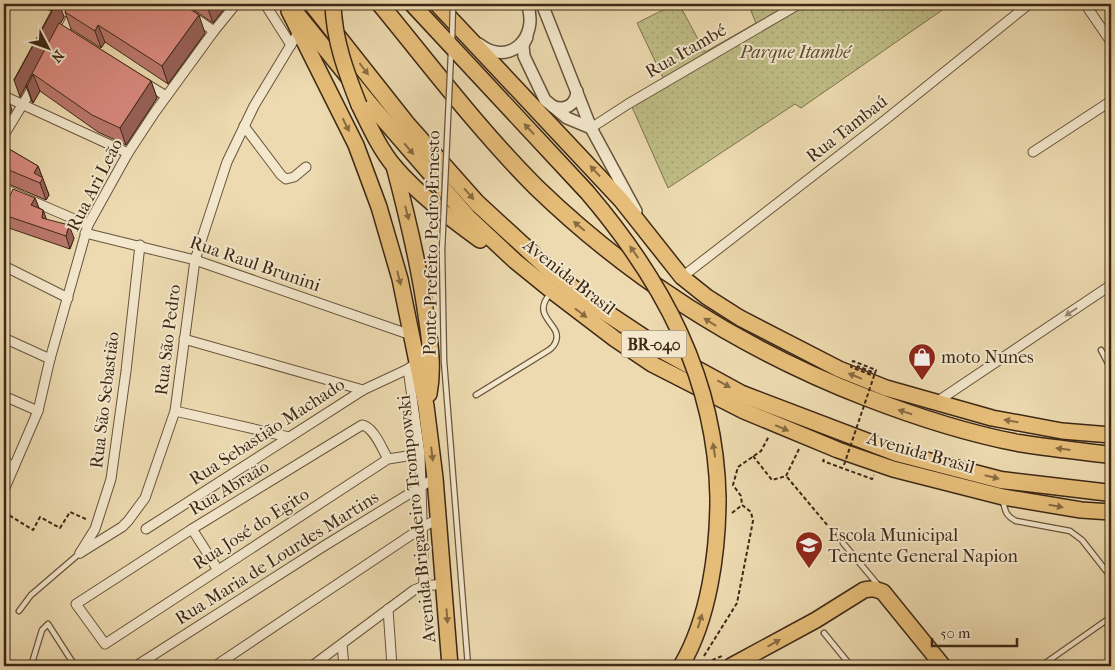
<svg xmlns="http://www.w3.org/2000/svg" width="1115" height="670" font-family="'IM FELL French Canon',serif">
<defs>
<pattern id="park-dots" width="8" height="8" patternUnits="userSpaceOnUse" patternTransform="scale(1.25)"><rect width="8" height="8" fill="#bfbd86"/><path d="M2 2h.1M6 6h.1" fill="none" stroke="#a5a273" stroke-width="1.8" stroke-linecap="round"/></pattern>
</defs>
<rect width="100%" height="100%" fill="#eddab0"/>
<filter id="stains"><feTurbulence type="fractalNoise" baseFrequency=".004" numOctaves="4"/><feColorMatrix values="0 0 0 0 .2 0 0 0 0 .09 0 0 0 0 .02 0 0 0 .5 -.17"/></filter>
<radialGradient id="worn" r=".72"><stop offset=".6" stop-color="#630" stop-opacity="0"/><stop offset="1" stop-color="#630" stop-opacity=".3"/></radialGradient>
<path fill="url(#park-dots)" stroke="#7e724e" d="M675 4H679L705 52 756 23 748 4H951L801 108 795 104 668 188 632 107 665 82 637 23Z"/>
<g fill="none" stroke-linecap="round" stroke-linejoin="round">
<g stroke="#69543c" stroke-width="7">
<g id="service">
<path d="M442 250 444 361 468 666"/>
<path d="M1101 350 1111 369"/>
<path d="M476 395 549 350C552 348 555 344 556 341 562 324 530 317 550 294"/>
<path d="M1003 501C1005 511 1006 516 1016 521L1070 531 1082 540 1111 577"/>
<path d="M843 543 878 585"/>
<path d="M19 611 31 595 80 553"/>
<path d="M824 633 851 666"/>
<path d="M31 666 42 630 48 624 75 666"/>
<path d="M1041 666 1111 617"/>
</g>
</g>
<g stroke="#69543c" stroke-width="11">
<g id="minor">
<path d="M47 4 73 14"/>
<path d="M174 4 214 31"/>
<path d="M265 4 291 45"/>
<path d="M1085 4 1111 42"/>
<path d="M61 38 78 4"/>
<path d="M145 83 166 96"/>
<path d="M4 96 128 153"/>
<path d="M244 126 281 175 286 179 294 177 306 167"/>
<path d="M591 128 628 104 799 4"/>
<path d="M4 135 35 84"/>
<path d="M1033 152 1111 101"/>
<path d="M4 189 88 225"/>
<path d="M85 233 195 260 411 335"/>
<path d="M4 266 68 298"/>
<path d="M682 277 885 120 1029 4"/>
<path d="M4 338 50 359"/>
<path d="M184 339 363 390"/>
<path d="M412 366 408 369 420 454 424 586"/>
<path d="M4 396 38 411"/>
<path d="M935 403 1111 285"/>
<path d="M175 411 289 437"/>
<path d="M388 459C382 449 374 427 362 425L192 529 76 604 105 644 388 459 420 454"/>
<path d="M4 461 14 467"/>
<path d="M4 490 38 411 50 359 88 225 128 153 155 112 214 31 236 4"/>
<path d="M146 529 363 390 408 369"/>
<path d="M192 529 218 570"/>
<path d="M80 553 122 527 128 521 145 498 175 411 195 260 205 229 227 162 254 106 298 33"/>
<path d="M80 553 95 529 111 479 126 371 140 245"/>
<path d="M388 609 392 666"/>
<path d="M342 645 344 666"/>
<path d="M136 666 324 546 435 478"/>
<path d="M215 666 423 527 439 518"/>
<path d="M312 666 414 590 424 586 444 584"/>
</g>
</g>
<g stroke="#69543c" stroke-width="14">
<g id="tertiary">
<path d="M542 4 591 128 636 211"/>
<path d="M527 37 523 45 524 56 545 100 567 118 591 128"/>
<path d="M479 44C509 68 540 37 527 4"/>
<path d="M552 106C564 111 576 106 577 91"/>
</g>
</g>
<g stroke="#3d2815" stroke-width="18">
<g id="trunk">
<path d="M289 4 370 104 468 217 515 261 552 291 615 339 652 364 744 411 838 450 893 469 1003 497 1081 510 1111 512"/>
<path d="M437 4 621 200 682 277 707 297 740 318 839 369 886 388 992 418 1062 431 1111 435"/>
<path d="M289 11 356 145 379 207 400 279 426 406 435 478 450 666"/>
<path d="M359 105C369 125 379 148 394 166 418 194 450 218 480 240"/>
<path d="M394 166C407 215 419 264 426 315 430 341 434 368 429 394"/>
<path d="M681 666C709 619 718 552 718 498"/>
<path d="M731 666 816 620 864 590C872 588 876 589 883 592L943 666"/>
</g>
</g>
<g stroke="#3d2815" stroke-width="19">
<g id="motorway">
<path d="M312 4 406 123 477 203 550 270 590 302 667 353 742 394 897 453 1001 480 1111 493"/>
<path d="M380 4C431 66 479 130 536 187 631 279 742 349 865 397 914 416 966 433 1018 443 1049 448 1080 451 1111 455"/>
</g>
</g>
<g stroke="#3d2815" stroke-width="2" stroke-dasharray="4 2.5" stroke-linecap="butt">
<path d="M753 456 772 480 786 476"/>
<path d="M824 459 823 461 872 479 874 475"/>
<path d="M786 476 799 449"/>
<path d="M787 477 838 538"/>
<path d="M4 512 33 530 40 517 60 528 70 512 88 520"/>
<path d="M732 513 742 505"/>
<path d="M704 656 737 603 753 521 751 512 742 505 741 496 733 485 738 467 761 451 769 436"/>
<path d="M700 665 722 656"/>
</g>
<use href="#service" stroke="#f3e7cc" stroke-width="4.5"/>
<use href="#minor" stroke="#f3e7cc" stroke-width="9"/>
<use href="#tertiary" stroke="#f3e7cc" stroke-width="11"/>
<use href="#trunk" stroke="#e6bd78" stroke-width="15"/>
<use href="#motorway" stroke="#e6bd78" stroke-width="16"/>
<g stroke="#69543c" stroke-width="7" stroke-linecap="butt">
<g id="service-bridge">
<path d="M452 40 453 4"/>
<path d="M442 250 451 53"/>
</g>
</g>
<g stroke="#3d2815" stroke-width="18" stroke-linecap="butt">
<g id="trunk-bridge">
<path d="M333 4C334 40 346 72 359 105"/>
<path d="M412 4 587 192C663 281 716 379 718 498"/>
</g>
</g>
<path stroke="#3d2815" stroke-width="2" stroke-dasharray="4 2.5" stroke-linecap="butt" d="M844 465 874 376 851 367 853 361 876 370 875 373 857 366"/>
<use href="#service-bridge" stroke="#f3e7cc" stroke-width="4.5"/>
<use href="#trunk-bridge" stroke="#e6bd78" stroke-width="15"/>
</g>
<g fill="#bb776d" stroke="#3d2815">
<path d="M55 4H59L64 17 60 24 151 81 157 98 126 145 98 132 40 91 33 103 32 102 26 86 20 97Z"/>
<path d="M68 4H182L205 33 168 84 105 42 101 48 71 29 65 12 69 5Z"/>
<path d="M185 4H228L213 23Z"/>
<path d="M4 146 38 166 49 195 46 200 6 183H4Z"/>
<path d="M35 198 39 208 43 210 46 219 74 238 70 249 6 227 4 222V209Z"/>
</g>
<g fill="#986159" stroke="#3d2815">
<path d="M56 4H59L64 17 27 85H26V86L20 97 14 80Z"/>
<path d="M208 4H228L213 23 207 6Z"/>
<path d="M199 15 205 33 168 84 162 66Z"/>
<path d="M98 25 105 42 101 48 95 31Z"/>
<path d="M33 74 40 91 33 103 27 86Z"/>
<path d="M151 81 157 98 126 145 120 128Z"/>
<path d="M6 93 12 110 4 124V97Z"/>
<path d="M38 166 49 195 46 200 40 183 34 173Z"/>
<path d="M35 198 40 211 31 205Z"/>
<path d="M43 210 48 223 42 218Z"/>
<path d="M69 225 74 238 70 249 66 236Z"/>
</g>
<g fill="#d98a7f" stroke="#3d2815">
<path d="M55 4H56L14 80Z"/>
<path d="M69 4H182L199 15 162 66 98 25 95 31 65 12Z"/>
<path d="M59 23 151 81 120 128 92 115 33 74 27 86 26 85Z"/>
<path d="M4 146 38 166 34 173 43 178 40 183 4 168Z"/>
<path d="M13 189 35 198 31 205 43 210 42 218 69 225 66 236 4 215V209Z"/>
</g>
<defs><path id="oneway-solid" d="M-6-.8H1V-3.2L6.5 0L1 3.2V.8H-6Z" transform="scale(1.25)"/></defs>
<g fill="#896b42">
<use href="#oneway-solid" transform="translate(364 69) rotate(53)"/>
<use href="#oneway-solid" transform="translate(346 125) rotate(64)"/>
<use href="#oneway-solid" transform="translate(529 129) rotate(-133)"/>
<use href="#oneway-solid" transform="translate(409 149) rotate(50)"/>
<use href="#oneway-solid" transform="translate(595 171) rotate(-133)"/>
<use href="#oneway-solid" transform="translate(469 194) rotate(49)"/>
<use href="#oneway-solid" transform="translate(407 213) rotate(75)"/>
<use href="#oneway-solid" transform="translate(579 226) rotate(-140)"/>
<use href="#oneway-solid" transform="translate(634 252) rotate(-125)"/>
<use href="#oneway-solid" transform="translate(399 278) rotate(76)"/>
<use href="#oneway-solid" transform="translate(581 313) rotate(37)"/>
<use href="#oneway-solid" transform="translate(710 322) rotate(-148)"/>
<use href="#oneway-solid" transform="translate(855 376) rotate(-158)"/>
<use href="#oneway-solid" transform="translate(724 384) rotate(29)"/>
<use href="#oneway-solid" transform="translate(905 412) rotate(-162)"/>
<use href="#oneway-solid" transform="translate(1011 421) rotate(-170)"/>
<use href="#oneway-solid" transform="translate(782 428) rotate(23)"/>
<use href="#oneway-solid" transform="translate(1063 449) rotate(-173)"/>
<use href="#oneway-solid" transform="translate(714 450) rotate(-99)"/>
<use href="#oneway-solid" transform="translate(432 454) rotate(83)"/>
<use href="#oneway-solid" transform="translate(992 477) rotate(14)"/>
<use href="#oneway-solid" transform="translate(1056 506) rotate(10)"/>
<use href="#oneway-solid" transform="translate(447 616) rotate(86)"/>
<use href="#oneway-solid" transform="translate(700 621) rotate(-73)"/>
<use href="#oneway-solid" transform="translate(774 643) rotate(-29)"/>
</g>
<use fill="#988870" href="#oneway-solid" transform="translate(1071 312) rotate(146)"/>
<defs>
<g id="shop-pin" transform="scale(1.4375)"><path d="M0 17L-7.5 6A9.5 9.5 0 1 1 7.5 6Z" fill="#8f2418" stroke="#f3e7cc"/><path d="M-5-2.5h2.3a2.7 3.5 0 0 1 5.4 0H5L5.5 6h-11ZM-1.5-2.5h3a1.5 2.3 0 0 0-3 0Z" fill="#fff"/></g>
<g id="school-pin" transform="scale(1.4375)"><path d="M0 17L-7.5 6A9.5 9.5 0 1 1 7.5 6Z" fill="#8f2418" stroke="#f3e7cc"/><path d="M0-5L7-2L0 1L-7-2ZM-4 1L0 2.5L4 1V4Q0 6-4 4Z" fill="#fff"/></g>
</defs>
<g fill-rule="evenodd">
<use href="#shop-pin" x="922" y="357"/>
<use href="#school-pin" x="809" y="545"/>
</g>
<g text-anchor="middle" dominant-baseline="central" stroke-width="4" stroke-linejoin="round" paint-order="stroke">
<rect fill="#f3e7cc" stroke="#74614c" stroke-width="1" x="621.5" y="330.5" width="65" height="27" rx="4"/>
<g font-size="16" font-weight="bold" fill="#3d2815">
<text x="654" y="344">BR-040</text>
</g>
<g font-size="18" fill="#3d2815" stroke="#f3e7cc">
<text transform="translate(686 51) rotate(-30)">Rua Itambé</text>
<text transform="translate(847 129) rotate(-38)">Rua Tambaú</text>
<text transform="translate(95 185) rotate(-63)">Rua Ari Leão</text>
<text transform="translate(432 243) rotate(-89)">Ponte Prefeito Pedro Ernesto</text>
<text transform="translate(255 264) rotate(19)">Rua Raul Brunini</text>
<text transform="translate(569 277) rotate(38)">Avenida Brasil</text>
<text transform="translate(168 340) rotate(-83)">Rua São Pedro</text>
<text transform="translate(105 400) rotate(-83)">Rua São Sebastião</text>
<text transform="translate(267 432) rotate(-33)">Rua Sebastião Machado</text>
<text transform="translate(921 453) rotate(16)">Avenida Brasil</text>
<text transform="translate(229 488) rotate(-31)">Rua Abraão</text>
<text transform="translate(417 519) rotate(-96)">Avenida Brigadeiro Trompowski</text>
<text transform="translate(251 529) rotate(-33)">Rua José do Egito</text>
<text transform="translate(277 558) rotate(-32)">Rua Maria de Lourdes Martins</text>
</g>
<g font-size="18" font-style="italic" fill="#5e4d31" stroke="#f3e7cc">
<text x="795" y="52">Parque Itambé</text>
</g>
<g font-size="18" fill="#3d2815" stroke="#f3e7cc" text-anchor="start">
<text x="941" y="357">moto Nunes</text>
<text x="828" y="535">Escola Municipal<tspan x="828" dy="21">Tenente General Napion</tspan></text>
</g>
</g>
<rect width="1115" height="670" fill="none" stroke="#eddab0" stroke-width="20"/>
<rect x="5" y="5" width="1105" height="660" fill="none" stroke="#3d2815" stroke-width="2.5"/>
<rect x="10" y="10" width="1095" height="650" fill="none" stroke="#3d2815"/>
<g transform="translate(48 48) rotate(131)" stroke="#f3e7cc" stroke-width="4" paint-order="stroke">
<path d="M0-4L9 19L0 12L-9 19Z" fill="#3d2815"/>
<text y="-8" font-size="14" font-weight="bold" text-anchor="middle" fill="#3d2815">N</text>
</g>
<path d="M932 638v8h85v-8" fill="none" stroke="#3d2815" stroke-width="2.5"/>
<text x="940" y="638" font-size="15" fill="#3d2815" stroke="#f3e7cc" stroke-width="4" paint-order="stroke">50 m</text>
<rect width="100%" height="100%" filter="url(#stains)"/>
<rect width="100%" height="100%" fill="url(#worn)"/>
</svg>
